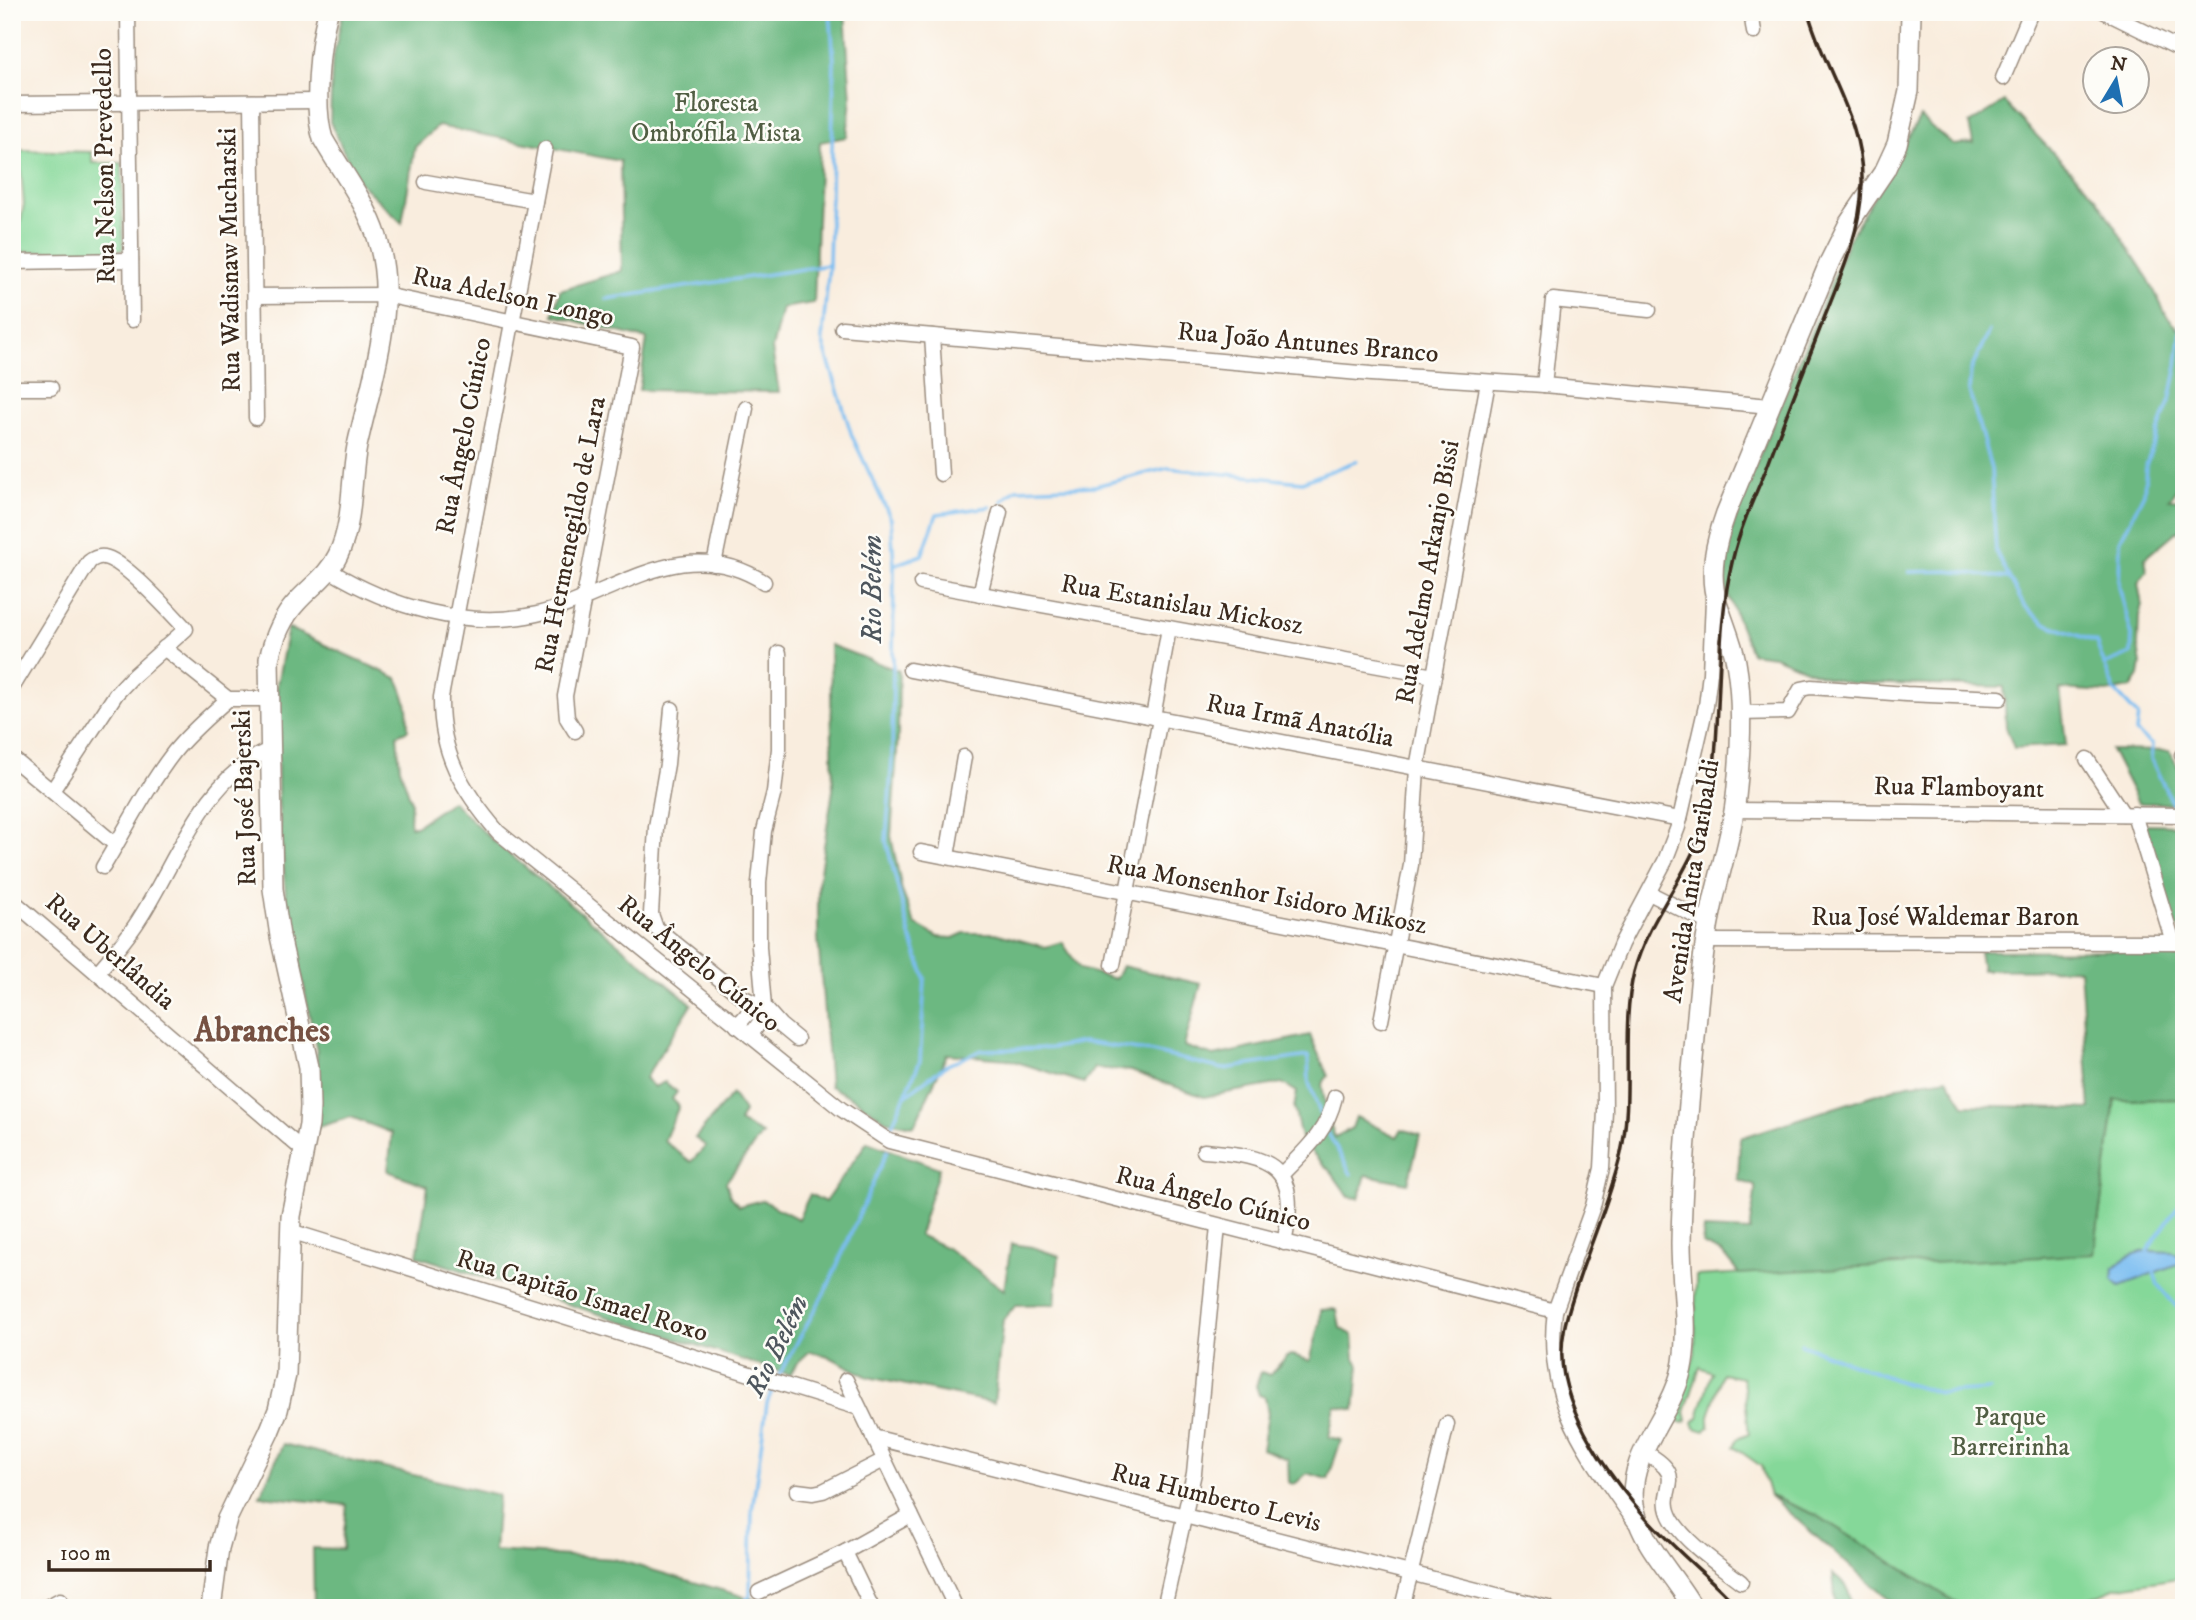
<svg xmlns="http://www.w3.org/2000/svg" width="2196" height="1620" font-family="'IM FELL DW Pica',serif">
<rect width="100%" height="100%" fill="#fdfcf7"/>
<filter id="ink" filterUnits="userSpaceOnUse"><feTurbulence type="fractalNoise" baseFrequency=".0143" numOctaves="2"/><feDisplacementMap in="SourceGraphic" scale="14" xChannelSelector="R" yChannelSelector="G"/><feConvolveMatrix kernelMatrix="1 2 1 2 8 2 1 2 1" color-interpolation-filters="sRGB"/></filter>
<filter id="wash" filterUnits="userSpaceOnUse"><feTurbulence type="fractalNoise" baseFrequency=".00686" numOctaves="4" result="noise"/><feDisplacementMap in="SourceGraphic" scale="28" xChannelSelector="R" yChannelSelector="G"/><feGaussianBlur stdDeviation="1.57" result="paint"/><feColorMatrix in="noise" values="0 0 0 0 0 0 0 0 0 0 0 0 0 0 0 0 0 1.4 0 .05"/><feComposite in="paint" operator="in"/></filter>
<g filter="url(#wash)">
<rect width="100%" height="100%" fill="#f9edde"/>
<g fill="#85d899" stroke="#60815c" stroke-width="2">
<path d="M19 150 92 152V163H122L123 250 15 252 24 204Z"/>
<path d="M2184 1099V1577L2114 1588 2067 1608H1965L1816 1515 1770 1496 1761 1466 1734 1447 1737 1439 1749 1434 1743 1378 1722 1374 1709 1416V1427L1704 1431 1695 1428 1693 1422 1698 1417 1712 1372 1700 1367 1685 1412 1687 1420 1684 1423 1678 1421 1676 1414 1695 1353 1696 1276 2094 1253 2115 1100Z"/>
</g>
<g fill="#6cb881" stroke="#547150" stroke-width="2">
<path d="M343 12H845L851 99 847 137 820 142 814 303 782 308 772 349 779 392 639 390 647 339 553 315 560 290 622 271 620 161 438 126 415 147 402 223 357 180 330 122 332 63Z"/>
<path d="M2004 102 2095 196 2149 280 2167 317 2184 334V480L2169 499 2184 500V536L2177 531 2145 558 2147 571 2138 583 2142 605 2139 616 2138 646 2141 664 2139 676 2131 688 2107 692 2060 689 2066 745 2014 748 2006 727 2004 687 1850 683 1827 678 1774 656 1751 653 1723 583 1724 553 1751 476 1849 239 1920 117 1953 145 1973 143 1969 124Z"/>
<path d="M288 628 397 678C407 699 408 708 408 730L397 735 400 768 411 801 410 826H416L452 801 491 839 692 1004 645 1078 654 1087 665 1082 677 1092 672 1099 679 1106 664 1141 691 1162 706 1146 695 1138 732 1094 744 1111 739 1122 762 1134 726 1182 730 1195 739 1206 762 1200 798 1219 810 1194 825 1202 867 1142 939 1168 919 1235 947 1248 1004 1290 1011 1244 1032 1247 1059 1256 1055 1304 1016 1305 1003 1320 994 1403 868 1377 828 1356 810 1351 796 1364 790 1375 417 1256 428 1186 388 1171 392 1133 351 1117 315 1128 317 1052 286 898 278 799 277 684Z"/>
<path d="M830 645 899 671 898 736 891 836 902 891 915 924 938 937 953 938 964 933H995L1045 947 1062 942 1080 969 1115 979 1122 966 1201 984 1184 1046 1214 1056 1310 1035 1328 1076 1322 1084 1327 1115 1335 1137 1352 1128 1356 1117 1397 1137 1402 1129 1420 1135 1408 1183 1366 1175 1359 1198 1349 1197 1331 1172 1302 1142 1294 1108 1297 1092 1282 1083 1204 1097 1131 1071 1095 1068 1084 1083 1007 1059 947 1054 914 1126 887 1121 856 1100 830 1086 818 938V884L833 790Z"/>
<path d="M2111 750 2169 751 2184 777V804L2138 803Z"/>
<path d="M2143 824 2184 825V928H2176Z"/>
<path d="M2184 950V1099L2115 1100 2094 1254 1739 1274 1722 1253 1702 1244 1704 1229 1750 1231C1749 1215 1756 1203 1755 1186L1738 1180 1740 1138 1908 1084 1947 1078 1964 1105 2090 1109 2080 969 1982 970 1979 951Z"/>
<path d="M1334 1309 1337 1310 1340 1328 1353 1335 1355 1358 1359 1365 1355 1410 1335 1406 1329 1437 1341 1440 1328 1479 1307 1473 1295 1484 1289 1483 1288 1459 1262 1449 1268 1414 1265 1397 1259 1395 1256 1386 1261 1372 1270 1375 1287 1356 1293 1355 1310 1361 1320 1323 1321 1310Z"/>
<path d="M283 1444 498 1495 494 1551 614 1559 756 1600 757 1608H314L313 1548 342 1549 347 1505 260 1496Z"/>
<path d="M1770 1496 1816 1515 1965 1608H1901L1882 1594Z"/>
<path d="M1833 1574C1844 1581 1853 1594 1850 1608H1836Z"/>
</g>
<path fill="#7bbef1" stroke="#5b7488" stroke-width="2" d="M2147 1251 2172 1252 2184 1257 2180 1263 2120 1286 2112 1279 2113 1268C2124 1258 2133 1253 2147 1251Z"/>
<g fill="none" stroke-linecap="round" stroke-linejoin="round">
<g stroke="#7bbef1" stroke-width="3.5">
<path d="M830 12 834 61 833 111 829 265 822 340 852 436 891 519 894 565 892 760 886 841 910 935 925 978 920 1061 892 1125"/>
<path d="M606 299 829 265"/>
<path d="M1989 331 1971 370 1969 390 1991 469 1996 552 2024 606 2044 623 2096 642 2114 690 2138 716 2136 732 2152 745 2151 759 2174 807"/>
<path d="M1002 501 1016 489 1095 486 1168 468 1302 482 1357 461"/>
<path d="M894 565 922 555 937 514 990 507"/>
<path d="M1909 572 1948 571 2008 578"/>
<path d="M2104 665 2131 654 2132 636 2119 586 2120 541 2144 493 2146 465 2170 400 2177 366 2183 314"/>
<path d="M2182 823 2184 828"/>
<path d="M906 1095 945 1066 982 1050 1052 1048 1083 1042 1152 1052 1223 1069 1308 1056 1309 1083 1322 1118"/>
<path d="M1328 1133 1351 1174"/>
<path d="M2148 1254 2147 1251 2184 1198"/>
<path d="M2154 1272 2158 1285 2176 1306 2184 1307"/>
<path d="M1801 1344 1906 1384 1940 1393 1990 1390"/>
<path d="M777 1379 828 1286 887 1151"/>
<path d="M739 1608 750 1595 752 1511 767 1403 774 1386"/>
</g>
</g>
</g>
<g filter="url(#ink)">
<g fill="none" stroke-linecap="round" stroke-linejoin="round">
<g stroke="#9a8c7e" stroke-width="17">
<g id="minor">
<path d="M128 12 132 320"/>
<path d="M1751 12 1754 32"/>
<path d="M2105 12 2184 51"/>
<path d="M2003 78 2031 12"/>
<path d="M252 102 256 418"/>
<path d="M12 104 317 101"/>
<path d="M545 149 441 697C440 753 462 790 498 832L841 1109 889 1141 1555 1311"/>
<path d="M426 182 535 201"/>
<path d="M12 262 131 260"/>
<path d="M255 296 385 295 632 347 565 696 567 718 575 731"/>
<path d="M842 328 1371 374 1544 385 1770 406"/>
<path d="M932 336 941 474"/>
<path d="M1544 385 1553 300 1649 310"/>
<path d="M12 388H51"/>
<path d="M714 564 746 408"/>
<path d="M329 570C390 607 466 630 537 614 615 596 682 530 764 582"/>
<path d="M921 583 1434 676"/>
<path d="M980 594 1000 512"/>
<path d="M164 648 228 699H268"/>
<path d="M910 670 1680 819"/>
<path d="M12 688 89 562C94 558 98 556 104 557 124 560 171 613 186 629L131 678 116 694 52 791"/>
<path d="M672 709 667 764 656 827 651 914 656 928 742 997 764 1007 780 1025 797 1039"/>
<path d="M1739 713 1788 712 1801 689 1811 687 1906 694 2000 698"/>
<path d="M1153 717 1169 628"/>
<path d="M2182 755 2184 758"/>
<path d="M12 758 116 845"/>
<path d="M2087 759 2123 814"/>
<path d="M1734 810 2184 815"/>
<path d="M2134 814 2173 942"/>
<path d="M921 852 1604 986"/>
<path d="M947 856 964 757"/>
<path d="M103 867C126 829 147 787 174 752 190 732 209 716 228 699"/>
<path d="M1649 893 1709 923"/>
<path d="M12 900 304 1151"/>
<path d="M1706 941 2184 942"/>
<path d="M1113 965 1160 719"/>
<path d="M97 973C112 955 128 938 140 918 176 862 204 778 269 750"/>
<path d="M1381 1021 1411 865 1417 768 1488 382"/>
<path d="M737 1026 751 1010 764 1007"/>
<path d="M750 1036 762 1019 764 1007 759 947V883L764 831 774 792 779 749V653"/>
<path d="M1204 1151C1273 1156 1301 1166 1284 1243"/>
<path d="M1281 1175C1306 1149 1326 1134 1335 1097"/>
<path d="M290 1231 859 1408"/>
<path d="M846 1380 956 1608"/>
<path d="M873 1437 1548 1608"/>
<path d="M1644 1452C1694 1479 1653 1488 1672 1520 1688 1545 1718 1564 1741 1582"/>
<path d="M797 1491 813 1493 823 1491 884 1460"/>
<path d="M1635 1522C1588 1453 1543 1401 1555 1311L1593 1206 1602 1168 1605 1111 1604 986 1621 944 1665 861 1678 827 1706 706 1710 673 1713 599"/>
<path d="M845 1552 872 1608"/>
<path d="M759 1592 845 1552 911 1515"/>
<path d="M45 1608 60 1600"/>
<path d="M1164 1608 1194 1473 1218 1226"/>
<path d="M1402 1608 1447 1424"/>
</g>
</g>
<g stroke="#9a8c7e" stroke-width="22">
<g id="major">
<path d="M211 1608 219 1548 227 1519 269 1432 278 1410 286 1375 291 1216 309 1125 310 1107 309 1067 280 936 273 889 269 659C274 638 281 619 296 603 311 586 328 576 338 555 354 522 350 482 357 446 372 378 399 306 377 237 366 202 341 171 323 139 313 107 319 45 328 12"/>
<path d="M1693 1608C1675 1575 1640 1544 1634 1505 1626 1452 1676 1413 1683 1362 1689 1323 1681 1283 1681 1243 1682 1164 1691 1084 1698 1005 1701 969 1706 933 1714 898 1723 861 1734 824 1737 787 1741 747 1743 701 1736 662 1732 641 1723 622 1717 602 1708 573 1716 541 1726 513L1830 261 1849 223 1885 170 1897 144 1909 91 1911 12"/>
</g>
</g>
<use href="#minor" stroke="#fff" stroke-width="14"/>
<use href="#major" stroke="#fff" stroke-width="19"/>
<path stroke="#3b2a1e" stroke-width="3.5" d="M1738 1608C1719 1586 1696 1568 1676 1548 1630 1505 1577 1439 1564 1376 1556 1338 1571 1303 1583 1267 1596 1230 1612 1192 1621 1153 1634 1094 1620 1029 1634 972 1649 913 1696 869 1708 807 1724 726 1713 639 1733 558 1740 528 1754 498 1766 469 1785 418 1805 367 1825 316 1842 274 1861 230 1862 184 1864 120 1824 71 1808 12"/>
</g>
</g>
<g text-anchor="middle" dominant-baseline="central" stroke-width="5" stroke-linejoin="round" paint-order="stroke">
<g font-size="26" fill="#515e43" stroke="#fdfcf7">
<text x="716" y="103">Floresta<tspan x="716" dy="30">Ombrófila Mista</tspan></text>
<text x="2010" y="1417">Parque<tspan x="2010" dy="30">Barreirinha</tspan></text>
</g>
<g font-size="26" fill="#3b2a1e" stroke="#fdfcf7">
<text transform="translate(105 166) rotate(-91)">Rua Nelson Prevedello</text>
<text transform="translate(230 260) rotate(-91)">Rua Wadisnaw Mucharski</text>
<text transform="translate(513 297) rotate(12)">Rua Adelson Longo</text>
<text transform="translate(1308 343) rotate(5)">Rua João Antunes Branco</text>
<text transform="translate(464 436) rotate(-79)">Rua Ângelo Cúnico</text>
<text transform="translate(571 535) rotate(-79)">Rua Hermenegildo de Lara</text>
<text transform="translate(1428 572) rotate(-80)">Rua Adelmo Arkanjo Bissi</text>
<text transform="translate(1182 605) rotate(10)">Rua Estanislau Mickosz</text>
<text transform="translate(1300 721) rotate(11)">Rua Irmã Anatólia</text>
<text transform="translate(1959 788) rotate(1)">Rua Flamboyant</text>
<text transform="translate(245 798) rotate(-92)">Rua José Bajerski</text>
<text transform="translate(1692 881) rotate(-81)">Avenida Anita Garibaldi</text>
<text transform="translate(1267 895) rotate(11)">Rua Monsenhor Isidoro Mikosz</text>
<text x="1945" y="917">Rua José Waldemar Baron</text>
<text transform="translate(110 952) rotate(41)">Rua Uberlândia</text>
<text transform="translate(699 964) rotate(39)">Rua Ângelo Cúnico</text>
<text transform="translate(1213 1199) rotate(14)">Rua Ângelo Cúnico</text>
<text transform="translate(582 1296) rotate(17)">Rua Capitão Ismael Roxo</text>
<text transform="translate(1216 1498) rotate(14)">Rua Humberto Levis</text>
</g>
<g font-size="28" font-style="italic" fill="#4e565d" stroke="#fdfcf7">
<text transform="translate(872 589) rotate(-90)">Rio Belém</text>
<text transform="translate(777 1346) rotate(-64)">Rio Belém</text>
</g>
<g font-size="33" font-weight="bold" fill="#765142" stroke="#fdfcf7">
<text x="262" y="1031">Abranches</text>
</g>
</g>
<rect width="2196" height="1620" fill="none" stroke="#fdfcf7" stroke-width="42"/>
<g transform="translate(2116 80) rotate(10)"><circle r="33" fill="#fdfcf7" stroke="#afa8a0" stroke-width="2"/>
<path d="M0-5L12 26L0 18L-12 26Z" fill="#1f6fb2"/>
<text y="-10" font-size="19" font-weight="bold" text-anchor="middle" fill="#3b2a1e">N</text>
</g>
<path d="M49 1560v10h161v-10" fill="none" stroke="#3b2a1e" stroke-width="3.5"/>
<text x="60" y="1560" font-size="21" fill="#3b2a1e" stroke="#fdfcf7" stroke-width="5" paint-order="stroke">100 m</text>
</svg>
